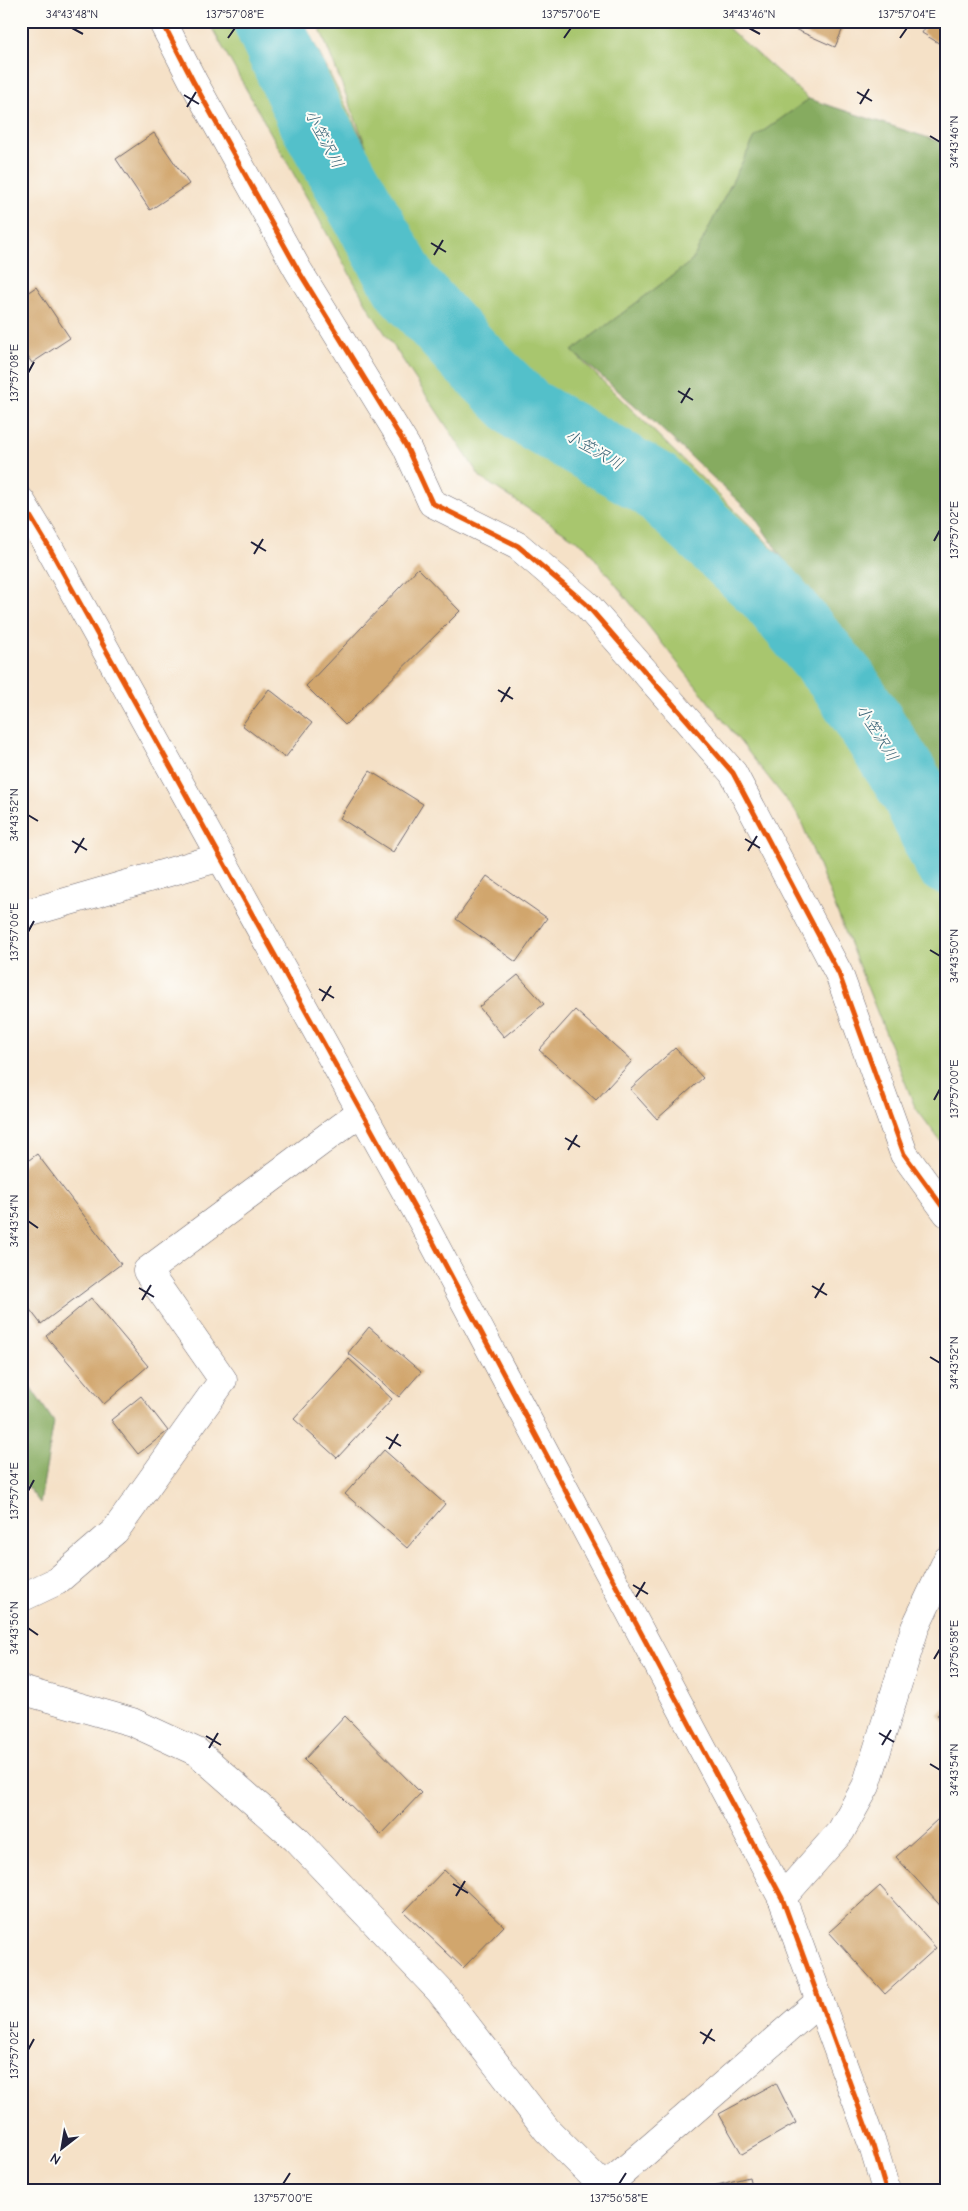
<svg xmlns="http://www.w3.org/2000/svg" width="968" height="2211" font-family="'Comic Neue','Klee One',sans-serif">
<rect width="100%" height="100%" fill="#fdfcf7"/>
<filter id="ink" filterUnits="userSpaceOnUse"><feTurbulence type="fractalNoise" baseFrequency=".02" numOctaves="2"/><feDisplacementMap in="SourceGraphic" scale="10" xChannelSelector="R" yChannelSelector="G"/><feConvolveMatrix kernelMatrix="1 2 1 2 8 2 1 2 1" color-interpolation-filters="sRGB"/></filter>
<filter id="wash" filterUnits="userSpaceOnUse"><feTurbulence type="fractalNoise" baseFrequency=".0096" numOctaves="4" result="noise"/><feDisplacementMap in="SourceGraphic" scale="20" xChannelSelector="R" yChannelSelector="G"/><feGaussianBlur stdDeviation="1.12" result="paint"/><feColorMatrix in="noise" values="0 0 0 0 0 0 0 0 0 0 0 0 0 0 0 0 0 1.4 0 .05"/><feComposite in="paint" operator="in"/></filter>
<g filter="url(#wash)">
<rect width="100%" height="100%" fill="#f5e1c7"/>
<path fill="#a8c66e" stroke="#657454" d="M208 21H303L366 146 317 21H720L809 99 755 137 692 261 572 351 826 600 947 817V1150L915 1107 799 816 585 546 481 478 371 312Z"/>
<g fill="#86ab61" stroke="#54664e">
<path d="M809 99 947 144V797L753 515 654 422 572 351 692 261 755 137Z"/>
<path d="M21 1373 54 1422 40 1503 21 1478Z"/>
</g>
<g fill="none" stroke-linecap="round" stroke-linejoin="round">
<path stroke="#53c0ca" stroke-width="68" d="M267 21 312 120 406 286 468 354 526 411 655 485 769 592 844 682 913 790 947 861"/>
</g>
<g id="blocks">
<g fill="#d1a66d">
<path d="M782 21H846L835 47 781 23Z"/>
<path d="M929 21H947V48L922 33Z"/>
<path d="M154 133 189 184 150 210 116 159Z"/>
<path d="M36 287 70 338 32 363 21 347V297Z"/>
<path d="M418 568 460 611 345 725 306 686Z"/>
<path d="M269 689 312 723 285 758 242 725Z"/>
<path d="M370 771 423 804 393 852 340 818Z"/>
<path d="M487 876 547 918 516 962 456 919Z"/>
<path d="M518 975 544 1004 504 1037 479 1007Z"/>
<path d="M575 1010 632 1061 596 1100 539 1050Z"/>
<path d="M675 1048 703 1078 657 1119 630 1089Z"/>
<path d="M37 1154 121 1264 41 1324 21 1298V1166Z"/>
<path d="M91 1298 148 1366 104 1404 46 1336Z"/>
<path d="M369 1327 421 1372 399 1397 348 1353Z"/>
<path d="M349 1359 392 1399 337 1458 294 1419Z"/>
<path d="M141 1396 168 1431 138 1454 111 1420Z"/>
<path d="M384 1450 445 1504 407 1548 345 1494Z"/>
<path d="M947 1706V1725L937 1715Z"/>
<path d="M345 1716 421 1793 381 1835 304 1760Z"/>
<path d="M947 1811V1913L896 1857Z"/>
<path d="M444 1870 504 1926 463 1968 404 1912Z"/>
<path d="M880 1886 936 1948 885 1994 829 1932Z"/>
<path d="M776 2083 796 2123 742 2154 719 2114Z"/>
<path d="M749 2177 752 2190H701V2189Z"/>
</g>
</g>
</g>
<g filter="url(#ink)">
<use href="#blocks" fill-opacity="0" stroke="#6c656c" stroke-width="1"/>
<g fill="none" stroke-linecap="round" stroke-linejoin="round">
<g stroke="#6c656c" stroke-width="29">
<g id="minor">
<path d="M162 21 193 81 298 270 406 446 432 503 518 546 586 604 733 773 839 974 904 1154 947 1213"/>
<path d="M21 915 221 857"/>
<path d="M21 1598 57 1581 115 1531 223 1380 147 1271 362 1111"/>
<path d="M21 1690 132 1722 197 1752 296 1839 439 1990 547 2130 603 2186"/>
</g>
</g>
<g stroke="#6c656c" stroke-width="29">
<g id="tertiary">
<path d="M21 501 50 549 422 1221 782 1898 873 2146 886 2190"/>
<path d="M782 1898 841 1831 866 1786 915 1628 947 1560"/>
<path d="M597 2190 618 2176 820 2001"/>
</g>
</g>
<use href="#minor" stroke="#fff" stroke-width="28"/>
<use href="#tertiary" stroke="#fff" stroke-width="28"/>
<g stroke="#fdfcf7" stroke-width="8">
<g id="cycleway">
<path d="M162 21 193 81 298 270 406 446 432 503 518 546 586 604 733 773 839 974 904 1154 947 1213"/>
<path d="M21 501 50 549 422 1221 782 1898 873 2146 886 2190"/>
</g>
</g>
<use href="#cycleway" stroke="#e8590c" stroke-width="5"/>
</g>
</g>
<path fill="none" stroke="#22223b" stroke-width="2" d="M72 28 83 34M749 28 760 34M228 38 235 28M564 38 571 28M900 38 907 28M857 92 872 101M184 95 199 104M860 104 869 89M187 107 196 92M930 136 940 142M431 243 446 252M434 255 443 240M28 373 34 362M678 391 693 400M681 403 690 388M934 541 940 530M251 542 266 551M254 554 263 539M498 690 513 699M501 702 510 687M28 815 38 821M745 839 760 848M72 841 87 850M748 851 757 836M75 853 84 838M28 932 34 921M930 950 940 956M319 989 334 998M322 1001 331 986M934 1100 940 1089M565 1138 580 1147M568 1150 577 1135M28 1221 38 1228M812 1286 827 1295M139 1288 154 1297M815 1298 824 1283M142 1300 151 1285M930 1357 940 1363M386 1437 401 1446M389 1449 398 1434M28 1491 34 1480M633 1585 648 1594M636 1597 645 1582M28 1628 38 1635M934 1659 940 1649M879 1733 894 1742M206 1736 221 1745M882 1745 891 1730M209 1748 218 1733M930 1764 940 1770M453 1884 468 1893M456 1896 465 1881M700 2032 715 2041M703 2044 712 2029M28 2050 34 2039M283 2184 290 2173M619 2184 626 2173"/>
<g text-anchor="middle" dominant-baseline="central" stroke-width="4" stroke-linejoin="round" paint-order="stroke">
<g font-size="16" font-style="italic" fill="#366174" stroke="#fdfcf7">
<text transform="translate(324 139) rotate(62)">小笠沢川</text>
<text transform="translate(594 450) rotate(30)">小笠沢川</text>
<text transform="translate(877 733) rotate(58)">小笠沢川</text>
</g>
</g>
<rect width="968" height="2211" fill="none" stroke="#fdfcf7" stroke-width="55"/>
<g transform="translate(62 2148) rotate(211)" stroke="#fdfcf7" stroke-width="4" paint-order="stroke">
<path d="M0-4L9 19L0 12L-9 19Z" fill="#22223b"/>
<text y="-8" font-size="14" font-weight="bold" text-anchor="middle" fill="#22223b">N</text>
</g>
<rect x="28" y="28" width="912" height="2156" fill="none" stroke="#22223b" stroke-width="2"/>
<g font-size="12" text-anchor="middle" fill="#22223b">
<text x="72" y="18">34°43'48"N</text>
<text x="235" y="18">137°57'08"E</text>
<text x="571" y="18">137°57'06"E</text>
<text x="749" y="18">34°43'46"N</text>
<text x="907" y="18">137°57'04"E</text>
<text transform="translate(954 142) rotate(-90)" y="4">34°43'46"N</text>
<text transform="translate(14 373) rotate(-90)" y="4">137°57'08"E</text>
<text transform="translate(954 530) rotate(-90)" y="4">137°57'02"E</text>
<text transform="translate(14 815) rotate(-90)" y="4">34°43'52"N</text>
<text transform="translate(14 932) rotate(-90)" y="4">137°57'06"E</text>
<text transform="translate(954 956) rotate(-90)" y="4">34°43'50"N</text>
<text transform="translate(954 1089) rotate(-90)" y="4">137°57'00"E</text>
<text transform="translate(14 1221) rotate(-90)" y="4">34°43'54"N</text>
<text transform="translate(954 1363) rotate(-90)" y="4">34°43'52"N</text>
<text transform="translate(14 1491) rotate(-90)" y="4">137°57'04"E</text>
<text transform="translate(14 1628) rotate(-90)" y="4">34°43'56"N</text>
<text transform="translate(954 1649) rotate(-90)" y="4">137°56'58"E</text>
<text transform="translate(954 1770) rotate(-90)" y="4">34°43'54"N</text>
<text transform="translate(14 2050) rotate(-90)" y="4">137°57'02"E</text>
<text x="283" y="2202">137°57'00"E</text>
<text x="619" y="2202">137°56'58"E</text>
</g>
</svg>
